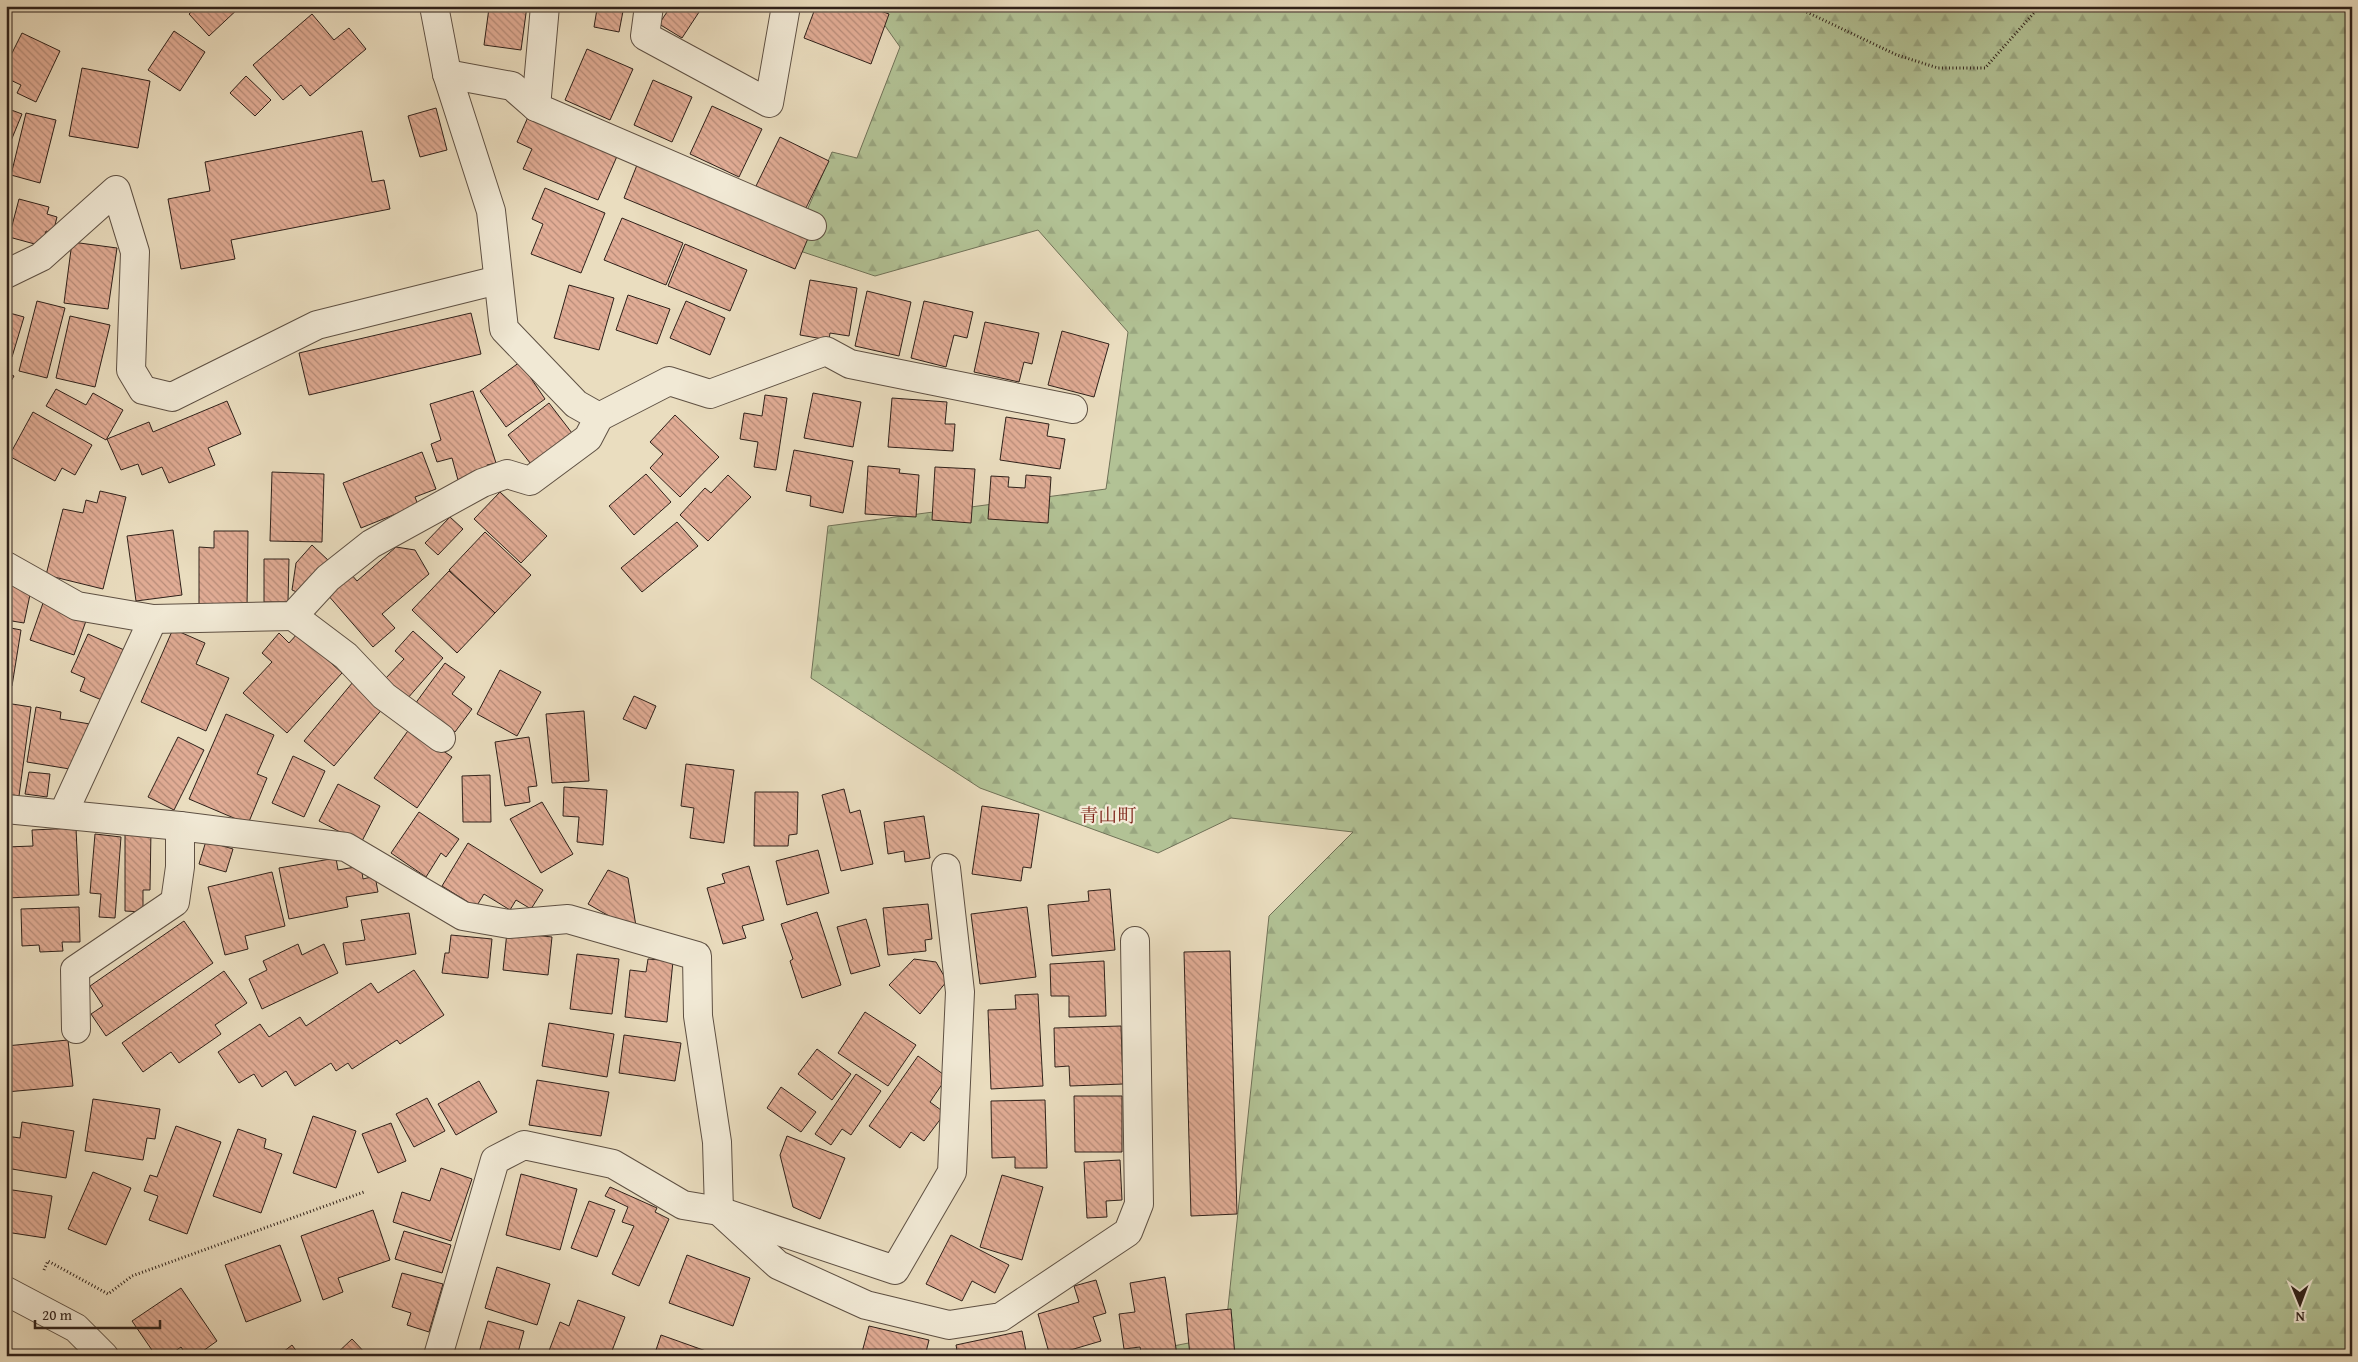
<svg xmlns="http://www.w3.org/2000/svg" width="2358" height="1362" font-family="'Gentium Book Plus','Noto Serif JP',serif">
<defs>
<pattern id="forest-firs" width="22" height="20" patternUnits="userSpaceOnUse" patternTransform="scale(1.25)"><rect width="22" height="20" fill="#b2c295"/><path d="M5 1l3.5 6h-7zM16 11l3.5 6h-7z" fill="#99a680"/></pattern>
<pattern id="building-back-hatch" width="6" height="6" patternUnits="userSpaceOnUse" patternTransform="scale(1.25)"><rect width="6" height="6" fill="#e1ac95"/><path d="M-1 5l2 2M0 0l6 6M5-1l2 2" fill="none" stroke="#b78c79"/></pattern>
</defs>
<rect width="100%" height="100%" fill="#eaddbf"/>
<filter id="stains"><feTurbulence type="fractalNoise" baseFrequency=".004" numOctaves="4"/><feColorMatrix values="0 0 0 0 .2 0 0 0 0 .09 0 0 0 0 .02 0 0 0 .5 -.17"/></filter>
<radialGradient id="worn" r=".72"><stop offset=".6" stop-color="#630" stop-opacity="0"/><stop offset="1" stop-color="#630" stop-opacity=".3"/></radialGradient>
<path fill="url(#forest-firs)" stroke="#707258" d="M871 6H2352V1356H1121L1225 1336 1269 916 1353 832 1231 818 1158 853 980 788 811 678 828 526 1106 489 1128 332 1038 230 875 276 791 248 832 152 857 158 900 47Z"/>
<g fill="url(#building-back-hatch)" stroke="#2f211a">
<path d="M198 6H241L209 36 189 14Z"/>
<path d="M473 6H527L521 50 484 45 489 8Z"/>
<path d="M579 6H624L619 32 594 27 597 9Z"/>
<path d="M671 6H703L682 38 659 24Z"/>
<path d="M816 6H876L875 9 889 14 871 64 804 38Z"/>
<path d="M312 14 334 40 349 28 366 49 310 96 301 85 283 100 253 65Z"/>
<path d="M174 31 205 52 180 91 148 70Z"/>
<path d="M22 33 60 51 36 102 17 93 21 85 6 78V65Z"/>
<path d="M587 49 633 69 610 120 565 100Z"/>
<path d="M82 68 150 81 138 148 69 136Z"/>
<path d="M246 76 271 100 255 116 230 93Z"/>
<path d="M653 80 692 97 672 142 634 125Z"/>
<path d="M712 106 762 129 739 177 690 154Z"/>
<path d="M6 108 22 114 6 153Z"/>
<path d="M436 108 447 150 420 157 408 116Z"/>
<path d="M26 113 56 120 40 183 11 175Z"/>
<path d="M528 117 618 154 598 200 523 169 532 149 517 142Z"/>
<path d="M362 131 372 182 384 180 390 209 231 240 235 259 181 269 168 199 210 191 205 162Z"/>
<path d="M780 137 829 161 805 210 756 186Z"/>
<path d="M637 165 809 236 795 269 624 198Z"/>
<path d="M545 188 605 213 581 273 531 254 543 224 532 219Z"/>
<path d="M19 199 49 207 47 214 57 217 53 233 46 231 42 246 9 237Z"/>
<path d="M622 218 683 243 666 285 604 260Z"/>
<path d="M72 242 117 248 108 309 64 303Z"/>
<path d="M685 244 747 270 730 311 668 286Z"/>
<path d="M810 280 857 288 849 336 830 333 829 340 800 335Z"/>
<path d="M569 285 614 298 599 350 554 338Z"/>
<path d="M867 291 911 302 899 356 855 346Z"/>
<path d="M628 295 670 309 657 344 616 330Z"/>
<path d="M37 301 65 308 47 378 19 371Z"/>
<path d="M686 301 725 318 710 355 670 338Z"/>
<path d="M924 301 973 312 967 338 954 335 946 367 911 358Z"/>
<path d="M6 312 24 317 12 357 6 355Z"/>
<path d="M471 313 481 354 309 395 299 353Z"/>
<path d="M70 316 110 325 95 387 56 378Z"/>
<path d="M985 322 1039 333 1032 364 1024 362 1019 382 974 372Z"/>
<path d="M1062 331 1109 344 1094 397 1048 385Z"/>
<path d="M520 362 545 399 506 427 480 391Z"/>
<path d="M6 372 14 376 6 390Z"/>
<path d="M56 389 86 405 93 393 123 410 106 440 46 406Z"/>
<path d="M473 391 496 463 487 465 489 470 458 480 452 458 437 462 431 444 441 440 430 404Z"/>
<path d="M813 393 861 402 853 447 804 438Z"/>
<path d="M765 395 787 398 776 470 754 467 758 442 740 439 744 413 762 416Z"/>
<path d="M892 398 947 402 945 424H955L953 451 888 447Z"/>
<path d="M227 401 241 434 208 448 215 465 169 483 162 467 142 475 138 464 121 470 107 439 149 422 153 432Z"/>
<path d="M549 403 575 437 534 468 508 435Z"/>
<path d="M33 412 92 445 75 475 62 468 55 481 9 456Z"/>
<path d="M675 415 719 457 680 497 650 468 663 454 650 442Z"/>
<path d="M1006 417 1049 424 1047 436 1065 439 1060 469 1000 460Z"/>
<path d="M794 450 853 461 843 513 810 506 811 496 786 491Z"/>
<path d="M422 452 436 489 415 497 418 505 361 528 343 483Z"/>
<path d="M868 466 900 469 899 473 919 475 916 517 865 514Z"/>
<path d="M935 467 975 469 971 523 932 520Z"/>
<path d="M272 472 324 474 322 542 270 541Z"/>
<path d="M646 474 671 502 634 535 609 506Z"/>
<path d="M728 475 751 497 708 541 680 515 705 488 711 493Z"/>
<path d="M1026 475 1051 477 1048 523 988 519 991 476 1009 477 1008 487 1025 488Z"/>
<path d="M100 491 126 497 103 589 46 575 63 509 83 513 86 500 97 503Z"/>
<path d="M500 492 547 536 521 563 474 519Z"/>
<path d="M450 517 463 529 438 555 425 543Z"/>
<path d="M677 522 698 546 642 592 621 568Z"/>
<path d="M173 530 182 595 136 601 127 536Z"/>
<path d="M214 531H248L247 609 199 608V547L214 548Z"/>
<path d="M485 532 531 575 495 613 449 570Z"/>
<path d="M312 545 329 561 299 593 292 590 296 563Z"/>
<path d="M396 547 415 550 429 574 382 614 395 628 373 647 327 594 351 574 357 581Z"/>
<path d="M264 559H289L288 602H264Z"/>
<path d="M449 571 495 613 457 653 412 610Z"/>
<path d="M6 585 31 590 24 623 6 620Z"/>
<path d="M43 603 87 618 74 655 30 640Z"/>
<path d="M6 627 21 630 12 686 6 685Z"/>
<path d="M173 629 205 643 196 664 229 678 206 731 141 702Z"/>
<path d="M413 631 443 658 407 699 385 679 404 659 395 651Z"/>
<path d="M279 633 289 643 298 633 342 673 287 733 243 693 272 662 262 653Z"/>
<path d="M88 634 131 653 109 703 80 691 85 678 71 672Z"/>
<path d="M445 663 465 677 452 694 472 709 455 732 415 704Z"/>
<path d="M500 670 541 692 517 736 477 714Z"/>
<path d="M353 682 384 707 334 766 304 741Z"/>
<path d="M634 696 656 706 646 729 623 719Z"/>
<path d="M6 703 31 707 19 796 6 794Z"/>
<path d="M36 707 61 712 60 719 90 724 82 771 27 762Z"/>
<path d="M584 711 589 781 552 783 546 714Z"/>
<path d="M226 714 274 735 257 774 267 778 248 824 189 799Z"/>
<path d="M410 728 452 757 417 808 374 778Z"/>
<path d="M178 737 204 750 174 810 148 797Z"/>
<path d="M529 737 537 786 528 787 530 802 505 806 495 742Z"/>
<path d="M293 756 325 771 304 817 272 803Z"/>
<path d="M686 764 734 770 724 843 690 838 694 808 681 806Z"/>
<path d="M29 772 50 774 47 797 25 794Z"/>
<path d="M490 775 491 822H463L462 776Z"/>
<path d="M338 784 380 806 361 843 319 821Z"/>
<path d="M564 787 607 790 603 845 577 842 579 817 563 816Z"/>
<path d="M844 789 850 813 860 810 873 864 841 871 822 795Z"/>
<path d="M755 792H798L797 834 789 835 788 846H754Z"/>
<path d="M542 802 573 854 541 873 510 819Z"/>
<path d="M982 806 1039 814 1031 868 1023 867 1021 881 972 874Z"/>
<path d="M419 812 459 839 446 857 441 853 426 877 391 853Z"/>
<path d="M924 816 930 858 905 862 904 851 888 854 884 822Z"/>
<path d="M76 828 79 895 6 898V847L33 846 32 830Z"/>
<path d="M125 830H151L150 890H143V912L125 911Z"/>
<path d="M95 834 121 837 115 918 99 917 101 894 90 893Z"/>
<path d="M206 841 233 849 226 872 199 864Z"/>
<path d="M468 843 543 890 531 909 516 900 510 910 484 894 476 907 442 886Z"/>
<path d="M818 850 829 893 787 905 776 861Z"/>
<path d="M336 858 338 870 361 866 363 879 375 876 378 892 346 897 348 907 289 919 279 868Z"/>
<path d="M749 866 764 920 742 926 746 938 723 944 707 888 725 883 722 874Z"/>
<path d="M608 870 628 878 637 932 588 904Z"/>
<path d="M272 872 285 926 245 936 248 949 225 955 208 887Z"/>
<path d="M1110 889 1115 950 1052 956 1048 905 1089 901 1088 891Z"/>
<path d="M928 904 932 939 925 940 926 951 888 955 883 908Z"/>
<path d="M79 907 80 942H62L63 951 40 952 39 945 22 946 21 909Z"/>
<path d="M1027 907 1036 977 980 984 971 914Z"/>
<path d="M817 912 841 985 802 998 790 961 793 959 781 924Z"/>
<path d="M409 913 416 954 346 965 343 943 365 940 361 920Z"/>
<path d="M866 919 880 966 851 974 837 927Z"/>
<path d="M184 921 213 963 106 1036 91 1014 103 1006 90 986Z"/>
<path d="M507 932 552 937 548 975 503 970Z"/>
<path d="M451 935 492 939 488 978 442 973 445 953H449Z"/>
<path d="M298 944 302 955 324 944 338 973 262 1009 249 979 267 970 263 961Z"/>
<path d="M1230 951 1237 1214 1191 1216 1184 952Z"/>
<path d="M577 954 619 959 612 1014 570 1009Z"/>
<path d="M648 959 673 961 667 1022 625 1017 630 970 646 972Z"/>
<path d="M914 959 936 962 947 981 920 1014 889 985Z"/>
<path d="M1104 961 1106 1016 1069 1017V996H1051L1050 964Z"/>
<path d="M414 970 444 1015 400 1044 397 1040 352 1069 348 1063 336 1071 331 1063 295 1086 286 1071 262 1087 254 1074 239 1083 218 1052 260 1024 269 1037 300 1017 306 1026 371 983 378 993Z"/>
<path d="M224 971 247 1003 215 1025 221 1034 179 1063 171 1052 143 1072 122 1043Z"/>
<path d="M1038 994 1043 1086 991 1089 988 1010 1016 1009 1015 995Z"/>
<path d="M865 1012 916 1045 888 1086 838 1053Z"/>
<path d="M549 1023 614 1034 607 1077 542 1066Z"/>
<path d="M1121 1026 1123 1084 1070 1086 1069 1066 1055 1067 1054 1028Z"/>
<path d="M624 1035 681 1043 675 1081 619 1073Z"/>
<path d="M68 1040 73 1086 6 1092V1046Z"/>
<path d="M817 1049 851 1074 832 1100 798 1074Z"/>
<path d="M918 1056 947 1077 930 1102 945 1113 924 1141 911 1132 900 1148 869 1126Z"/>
<path d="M856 1074 881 1091 851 1135 842 1129 831 1145 815 1134Z"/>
<path d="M537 1080 609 1092 601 1136 529 1125Z"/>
<path d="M479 1081 497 1112 456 1135 438 1104Z"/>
<path d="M781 1087 816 1112 801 1132 767 1108Z"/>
<path d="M1074 1096H1122V1152H1075Z"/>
<path d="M427 1098 445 1131 414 1147 396 1114Z"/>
<path d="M93 1099 160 1109 155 1139 147 1138 143 1160 85 1151Z"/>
<path d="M1045 1100 1047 1168H1015V1157L992 1158 991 1101Z"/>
<path d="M313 1116 356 1131 336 1188 293 1173Z"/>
<path d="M22 1122 74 1131 66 1178 6 1168V1136L20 1138Z"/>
<path d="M391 1123 406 1161 378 1173 362 1134Z"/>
<path d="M176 1126 221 1142 187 1234 149 1220 158 1196 144 1191 150 1175 157 1177Z"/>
<path d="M238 1129 266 1139 264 1148 282 1154 261 1213 213 1196Z"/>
<path d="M787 1136 845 1158 820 1219 793 1207 780 1155Z"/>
<path d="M1120 1160 1122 1200 1106 1201 1107 1217 1087 1218 1084 1162Z"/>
<path d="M441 1168 472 1179 451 1241 393 1222 402 1192 430 1201Z"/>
<path d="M93 1172 131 1188 106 1245 68 1229Z"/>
<path d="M521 1174 577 1189 560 1250 506 1235Z"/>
<path d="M1002 1175 1043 1187 1022 1260 980 1247Z"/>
<path d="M610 1187 657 1208 655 1212 669 1219 639 1286 612 1274 634 1226 622 1222 628 1207 605 1196Z"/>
<path d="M6 1189 52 1196 45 1238 6 1232Z"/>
<path d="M589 1201 615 1210 597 1257 571 1248Z"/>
<path d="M373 1210 390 1260 338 1278 343 1292 323 1300 301 1236Z"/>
<path d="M404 1231 451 1245 442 1273 395 1259Z"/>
<path d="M951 1235 1009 1265 995 1293 972 1281 962 1301 926 1284Z"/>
<path d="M280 1245 301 1301 246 1322 225 1265Z"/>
<path d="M687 1255 750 1278 733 1326 669 1303Z"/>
<path d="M497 1267 550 1284 537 1325 485 1308Z"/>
<path d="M402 1273 443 1284 429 1332 407 1325 411 1313 392 1307Z"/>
<path d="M1165 1277 1177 1355 1142 1356 1140 1347 1124 1349 1119 1314 1135 1312 1130 1283Z"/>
<path d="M1096 1280 1106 1313 1093 1317 1101 1341 1050 1356 1038 1314 1079 1302 1074 1286Z"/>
<path d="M181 1288 217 1341 196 1356H187L181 1347 168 1356H156L132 1321Z"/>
<path d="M578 1300 625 1317 610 1356H547L560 1322 569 1326Z"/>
<path d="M1231 1309 1235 1356H1190L1186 1314Z"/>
<path d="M488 1321 524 1331 517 1356H478Z"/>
<path d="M869 1326 929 1340 925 1356H861Z"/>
<path d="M1022 1331 1027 1356H958L956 1345Z"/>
<path d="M661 1335 720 1356H654Z"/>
<path d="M352 1339 368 1356H334Z"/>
<path d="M292 1345 300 1356H278Z"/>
</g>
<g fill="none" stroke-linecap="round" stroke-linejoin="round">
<g stroke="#5e5043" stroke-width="30">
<g id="street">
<path d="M434 6 447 74 491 211 504 329 576 404 599 417 669 381 710 394 826 351 850 364 1073 409"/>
<path d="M649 6 645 36 769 103 786 6"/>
<path d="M447 74 512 86 536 107 812 226"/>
<path d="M536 107 545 6"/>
<path d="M6 274 41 257 116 190 135 252 131 370 143 390 172 397 317 325 498 280"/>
<path d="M6 566 77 606 153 619 293 616 328 578 371 544 482 483 507 474 530 481 588 438 599 417"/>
<path d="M293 616 346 656 384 696 441 738"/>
<path d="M6 809 180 826 346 847 463 916 509 924 568 919 697 956 698 1016 717 1142 719 1211 778 1265 866 1305 949 1325 1001 1317 1128 1232 1139 1204 1135 941"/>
<path d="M63 814 153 619"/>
<path d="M76 1029 75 970 175 902 180 867V826"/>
<path d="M6 1291 76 1328 104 1356"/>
<path d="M438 1356 495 1160 524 1145 613 1164 683 1205 719 1211 895 1270 952 1172 960 992 946 868"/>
</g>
</g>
<g stroke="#2f211a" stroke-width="3" stroke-dasharray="1 2.5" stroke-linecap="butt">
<path d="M1794 6 1897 55 1938 68H1985L2040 6"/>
<path d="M44 1270 48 1261 108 1294 132 1276 364 1192"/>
</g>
<use href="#street" stroke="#f1e9d5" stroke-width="28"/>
</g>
<g text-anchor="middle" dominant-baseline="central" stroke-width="4.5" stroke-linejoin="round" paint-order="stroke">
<g font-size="19" fill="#7a1f14" stroke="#f1e9d5">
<text x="1108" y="815">青山町</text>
</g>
</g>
<rect width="2358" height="1362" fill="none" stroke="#eaddbf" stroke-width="25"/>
<rect x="8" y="8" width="2343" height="1347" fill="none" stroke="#2f211a" stroke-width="2.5"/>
<rect x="12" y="12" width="2333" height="1337" fill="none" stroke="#2f211a"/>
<g transform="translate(2300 1304) rotate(179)" stroke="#f1e9d5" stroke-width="4" paint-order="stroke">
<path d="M0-4L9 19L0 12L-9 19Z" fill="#2f211a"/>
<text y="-8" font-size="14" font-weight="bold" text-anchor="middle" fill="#2f211a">N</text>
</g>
<path d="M35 1320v8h125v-8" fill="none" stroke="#2f211a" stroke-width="2.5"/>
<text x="42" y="1320" font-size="15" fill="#2f211a" stroke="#f1e9d5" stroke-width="4" paint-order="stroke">20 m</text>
<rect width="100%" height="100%" filter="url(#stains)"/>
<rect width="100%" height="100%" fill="url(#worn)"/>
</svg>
